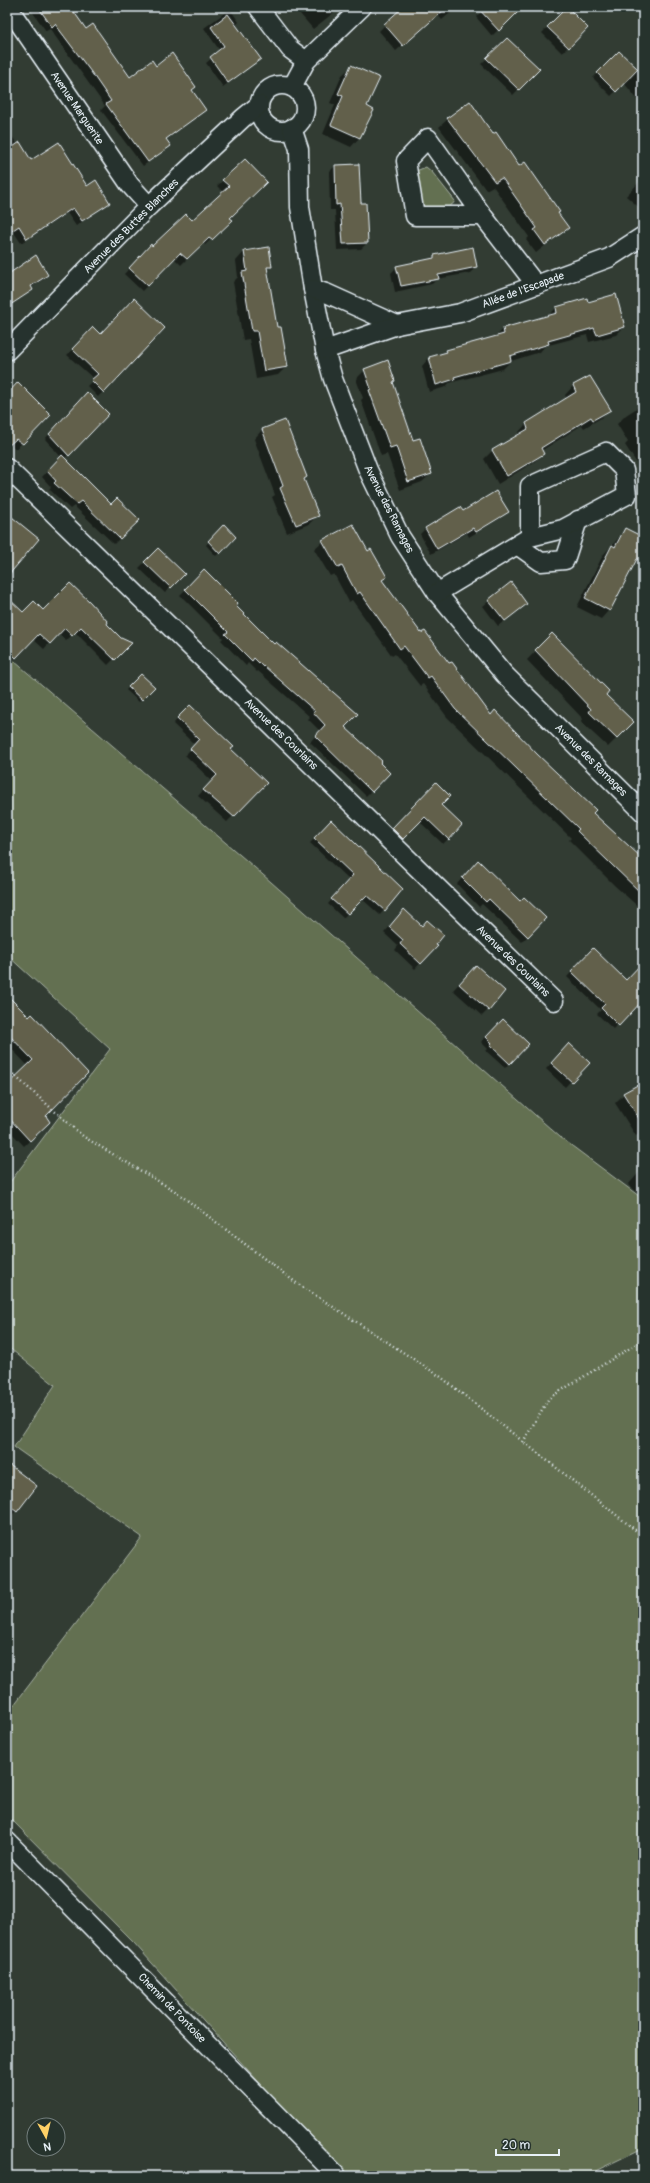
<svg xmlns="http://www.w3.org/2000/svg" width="650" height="2183" font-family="Pangolin,sans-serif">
<rect width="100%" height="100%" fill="#323c33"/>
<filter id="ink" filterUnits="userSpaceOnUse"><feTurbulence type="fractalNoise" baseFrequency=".025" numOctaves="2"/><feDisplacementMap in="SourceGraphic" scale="8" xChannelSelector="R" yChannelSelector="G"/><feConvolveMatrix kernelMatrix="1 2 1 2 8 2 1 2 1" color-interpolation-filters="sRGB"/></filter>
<g filter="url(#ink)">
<g fill="#637051" stroke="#a6b0a4">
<path d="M426 167 432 172 455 201C450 211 432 208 423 208L416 171Z"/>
<path d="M7 655 254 867 560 1137 643 1199V2148L585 2176H343L134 1943 7 1815V1714L142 1537 14 1447 55 1385 7 1346V1186L110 1049 7 955Z"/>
</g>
<g fill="#0007" fill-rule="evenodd">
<path d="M29 7H70L86 31 129 78 156 67 191 90 205 110 165 140 169 146 143 166 101 110 105 106 50 29 46 31Z"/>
<path d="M294 7H341L313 29Z"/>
<path d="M431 7H457L442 20Z"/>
<path d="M486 7H521L492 36 476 17Z"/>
<path d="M566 8 586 28 562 53 542 33Z"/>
<path d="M230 9 239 22 235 26 259 59 223 87 206 63 220 51 204 28Z"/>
<path d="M385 25 415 34 396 51 379 31Z"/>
<path d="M507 39 538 69 513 95 481 64Z"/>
<path d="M619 51 643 75V106L624 83 611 96 593 78Z"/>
<path d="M351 67 366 106 372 110 359 138 351 147 323 134 335 105 330 103 342 75Z"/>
<path d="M7 90 12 98 7 103Z"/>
<path d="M448 119 519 167 567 228 536 253 526 240 529 237 493 186 486 190 439 127Z"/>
<path d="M7 130 31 162 87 187 109 202 76 226 67 213 21 243 13 231 7 235Z"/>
<path d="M245 160 229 218 231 220 205 245 203 243 181 265 174 258 142 291 124 274 151 246 152 247 192 221 223 192 217 186Z"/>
<path d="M358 165 360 204 367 243 361 249 337 250 335 210H330L329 172 335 166Z"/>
<path d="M643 178V209L642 210 626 196Z"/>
<path d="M244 252 271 266 267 270 276 328 287 366 278 375 256 379 249 339 243 340 233 282 238 277 236 261Z"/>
<path d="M434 256 476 267 470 273 437 279 432 284 395 292 391 273 397 267 430 260Z"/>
<path d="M47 275 43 279 7 305V276Z"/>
<path d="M587 304 624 327 616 335 589 342 587 335 545 346 540 352 511 361 503 369 449 383 446 387 429 392 422 366 429 358 443 354 447 351 496 337 503 329 549 315 556 308Z"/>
<path d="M7 316 13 326 7 331Z"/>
<path d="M164 328 98 397 87 386 94 379 67 355 93 329 100 336Z"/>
<path d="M365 370 392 383 413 442 431 474 422 482 400 490 387 454 381 456 361 400 363 398 356 379Z"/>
<path d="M589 377 609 410 601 418 584 428 582 425 541 451 543 454 534 462 498 484 484 459 492 451 519 435 518 433 526 424 567 399 565 395 573 386ZM573 387H575L578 397Z"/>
<path d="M7 390 49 415 16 449 9 444 7 446Z"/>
<path d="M82 398 108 414 64 459 111 505 138 520 114 544 74 506 70 509 49 489 51 487 42 477 61 457 45 439Z"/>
<path d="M643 404V473L625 445 628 442 617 424 626 415Z"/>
<path d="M284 422 318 515 309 524 287 533 272 497 275 495 254 439 262 430Z"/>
<path d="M507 511 502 517 469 537 467 533 431 554 420 534 426 528 462 512Z"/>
<path d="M224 526 235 537 216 556 206 545Z"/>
<path d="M626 530 643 538V553L632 567 609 610 601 619 577 607 603 555Z"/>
<path d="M323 541 367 552 386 577 382 581 421 634 491 716 643 861V911L615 886 569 840 571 838 447 717 423 684 420 686 395 654 392 656 352 600 349 602 334 574 330 576 314 549Z"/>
<path d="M158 549 184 574 165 593 139 568Z"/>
<path d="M204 571 344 727 389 773 366 796 310 742 320 731 308 719 310 717 258 671 257 672 248 663 246 666 221 640 223 638 180 595Z"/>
<path d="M7 598 23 614 43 611 105 624 121 639 130 643 108 665 75 632 66 641 58 633 44 649 33 639 10 663 7 660Z"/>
<path d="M489 601 526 604 498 626 483 606Z"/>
<path d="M552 634 580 661 578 663 605 695 633 722 608 747 581 722 583 719 527 660Z"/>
<path d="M141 676 153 687 139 702 126 690Z"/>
<path d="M190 706 230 749 266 783 227 822 198 796 212 781 185 755 195 745 173 724Z"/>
<path d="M436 784 448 839 443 844 419 821 397 844 387 834Z"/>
<path d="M331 822 384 910 380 915 362 899 343 918 328 904 349 880 310 843Z"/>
<path d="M472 867 545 918 522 942 482 904 479 907 457 884Z"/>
<path d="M399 916 436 946 415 969 395 950 398 946 384 933Z"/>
<path d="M593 949 626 981 643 963V993L634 1008 613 1029 597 1014 601 1010 567 977Z"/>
<path d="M476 966 488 1010 482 1016 453 990Z"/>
<path d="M7 996 29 1019 44 1116 49 1122 24 1146 7 1128V1086L28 1066 7 1044Z"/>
<path d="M503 1020 528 1044 505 1068 486 1051 488 1049 481 1042Z"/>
<path d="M563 1050 588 1063 565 1087 546 1069Z"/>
<path d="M643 1083V1131L636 1136 615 1103 624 1094Z"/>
<path d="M643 1168V1197L628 1185Z"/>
<path d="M7 1464 16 1511 10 1517 7 1514Z"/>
</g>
<g fill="#62614c" stroke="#e8f1f8">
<path d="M38 7H81L74 12 86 29 93 24 130 77 152 60 156 66 172 53 196 87 192 90 206 110 166 139 171 146 148 162 106 104 111 101 91 72 55 24 52 27Z"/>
<path d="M403 7H447L403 46 384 24Z"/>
<path d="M477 7H523L499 31Z"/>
<path d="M567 7 588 28 569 48 547 27Z"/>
<path d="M228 14 261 59 228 83 210 57 224 46 211 27Z"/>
<path d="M507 38 540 69 519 90 486 58Z"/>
<path d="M619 51 638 69 616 92 597 73Z"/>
<path d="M351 65 380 78 367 106 374 110 360 138 331 125 343 96 338 94Z"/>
<path d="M470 101 493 134 496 132 519 166 525 162 560 212 558 213 569 228 545 245 534 230 537 228 502 178 495 182 447 118Z"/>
<path d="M20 142 31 160 59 142 87 186 96 180 110 203 82 221 73 208 27 239 19 226 7 234V151Z"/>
<path d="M245 159 267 182 230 218 233 220 212 240 209 238 187 259 180 253 148 286 129 268 151 244 152 246 186 214 192 220 229 186 222 180Z"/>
<path d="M359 164 361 203H366L368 243 343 244 340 204 336 205 335 165Z"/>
<path d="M269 247 272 267H267L277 327H281L288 367 264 371 257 331H252L242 272 247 271 244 251Z"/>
<path d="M473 247 477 267 438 275 439 279 401 286 396 266 434 258V255Z"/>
<path d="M36 255 48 275 31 286 33 290 7 307V275Z"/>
<path d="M616 294 625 327 597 335 594 328 548 341 549 344 510 356 511 361 454 377 455 379 436 385 429 357 447 352 446 350 504 334 503 328 557 313 556 307 587 298 588 302Z"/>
<path d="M134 298 165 328 104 393 91 380 98 374 72 349 93 327 100 334Z"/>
<path d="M388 360 395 381 393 382 413 440 420 438 432 474 408 482 396 446 390 448 369 390 371 389 364 369Z"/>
<path d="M590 376 611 410 593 420 591 417 541 448 544 454 507 476 492 450 528 429 526 423 576 392 573 385Z"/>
<path d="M18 382 51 415 23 444 16 439 7 447V394Z"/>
<path d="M87 392 109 414 69 456 49 434Z"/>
<path d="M285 420 307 477 304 479 319 516 296 525 280 488 283 486 262 429Z"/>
<path d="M62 455 111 504 117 498 140 520 120 539 81 501 77 504 54 483 56 481 47 471Z"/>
<path d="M496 491 509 512 476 532 473 528 437 549 425 528 460 507 463 511Z"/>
<path d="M7 513 39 539 7 577Z"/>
<path d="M224 524 236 537 220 554 208 541Z"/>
<path d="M353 524 368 551 371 549 387 577 382 580 421 633 425 631 449 663 452 662 491 715 495 710 537 754 596 810 593 813 642 858 643 857V895L577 831 579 829 455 709 431 676 428 678 404 646 400 649 360 592 357 594 342 566 338 568 322 540Z"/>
<path d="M625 528 643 537V560L637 559 610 611 585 598 612 545 615 547Z"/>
<path d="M158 548 185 574 171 588 144 562Z"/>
<path d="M204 569 238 603 236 606 274 644 276 642 358 714 345 727 382 761 380 763 390 773 372 792 315 736 325 725 313 712 315 711 264 666 263 667 254 658 252 661 225 634 228 632 185 589Z"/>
<path d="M511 582 527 604 505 621 488 600Z"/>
<path d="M70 583 90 602 108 622 107 624 121 638 132 643 115 660 81 627 72 636 65 628 50 644 39 634 16 658 7 649V597L23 612 34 601 43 610Z"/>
<path d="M552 633 609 691 606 695 634 722 617 739 589 712 591 709 535 650Z"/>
<path d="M141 674 155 687 142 700 128 687Z"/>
<path d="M190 705 234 747 231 749 267 783 234 817 203 790 217 775 190 749 199 739 177 718Z"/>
<path d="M436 782 450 796 441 805 462 825 449 840 425 817 403 839 392 828Z"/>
<path d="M331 820 403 889 385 911 367 895 348 914 331 899 353 875 314 838Z"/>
<path d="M478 860 520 901 524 897 546 918 528 937 489 899 486 902 462 878Z"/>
<path d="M404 909 422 926 427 920 444 935 436 945 438 946 421 964 400 944 403 940 389 927Z"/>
<path d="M593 948 626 980 643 962V1000L619 1026 601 1008 605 1004 571 971Z"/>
<path d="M476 965 505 991 489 1011 459 984Z"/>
<path d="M7 995 29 1017 32 1014 88 1073 46 1116 50 1122 30 1141 7 1116V1085L33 1060 7 1033Z"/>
<path d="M503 1019 529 1044 510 1064 490 1045 492 1043 486 1037Z"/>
<path d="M569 1043 590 1063 572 1082 551 1063Z"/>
<path d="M643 1082V1125L623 1093Z"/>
<path d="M7 1463 37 1486 17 1512 7 1504Z"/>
</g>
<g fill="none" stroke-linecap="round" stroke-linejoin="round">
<g stroke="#e8f1f8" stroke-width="21">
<g id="street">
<path d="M8 7 130 185 149 206"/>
<path d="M258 7 290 49 306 61"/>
<circle cx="282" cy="108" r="23"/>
<path d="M292 87 306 61 362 7"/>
<path d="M292 128 299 149 300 207 313 289 325 350 333 379 368 470 400 536 437 593 504 674 643 812"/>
<path d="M483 216H415L406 161 428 138 483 216 536 285"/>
<path d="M313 289 326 293 397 325"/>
<path d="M325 350 397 325 460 313 609 258 643 236"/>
<path d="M7 351 149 206 243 118 259 105"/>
<path d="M7 468 554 1001"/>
<path d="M517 545 541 562 565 560 578 520"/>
<path d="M437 593 530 537V486L606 452 624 470 627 495 563 529 530 537"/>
<path d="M7 1841 337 2176"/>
</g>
</g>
<g stroke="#e8f1f8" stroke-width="2.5" stroke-dasharray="1 3" stroke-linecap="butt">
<path d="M7 1069 84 1137 175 1191 295 1282 441 1377 643 1536"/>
<path d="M523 1442 549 1398 643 1340"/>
</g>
<use href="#street" stroke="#26332d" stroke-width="18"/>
</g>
</g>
<g text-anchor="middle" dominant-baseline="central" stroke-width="3.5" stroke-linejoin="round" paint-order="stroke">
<g font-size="11" fill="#e8f1f8" stroke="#26332d">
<text transform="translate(77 108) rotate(56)">Avenue Marguerite</text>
<text transform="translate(131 226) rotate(-45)">Avenue des Buttes Blanches</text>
<text transform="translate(523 290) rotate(-20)">Allée de l'Escapade</text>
<text transform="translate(389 509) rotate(63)">Avenue des Ramages</text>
<text transform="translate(281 734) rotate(44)">Avenue des Courlains</text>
<text transform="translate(591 760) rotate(45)">Avenue des Ramages</text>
<text transform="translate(513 961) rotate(44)">Avenue des Courlains</text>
<text transform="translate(172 2008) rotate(46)">Chemin de Pontoise</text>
</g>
</g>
<rect width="650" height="2183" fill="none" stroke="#26332d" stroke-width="24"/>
<rect x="12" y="12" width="626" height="2159" fill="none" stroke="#e8f1f8" stroke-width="1.5" filter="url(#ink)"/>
<g transform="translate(46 2137) rotate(172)"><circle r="19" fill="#26332d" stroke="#747f7e"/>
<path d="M0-3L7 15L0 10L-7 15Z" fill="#ffd166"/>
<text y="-6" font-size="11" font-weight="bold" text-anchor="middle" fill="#e8f1f8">N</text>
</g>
<path d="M496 2149v6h63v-6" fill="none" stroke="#e8f1f8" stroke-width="2"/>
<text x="502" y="2149" font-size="12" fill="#e8f1f8" stroke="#26332d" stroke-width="3" paint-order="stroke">20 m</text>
</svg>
